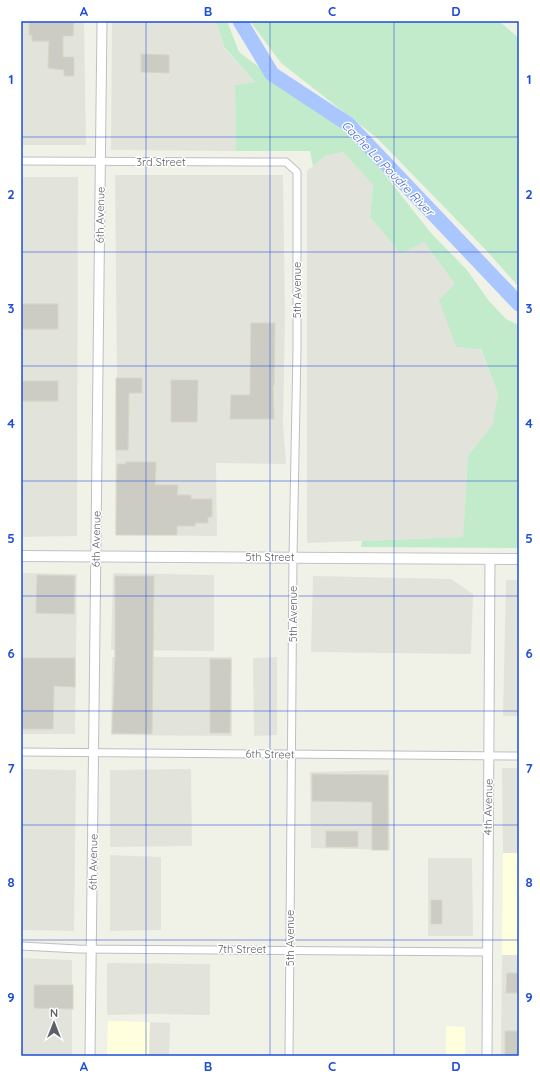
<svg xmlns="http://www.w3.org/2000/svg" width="540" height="1077" font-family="Quicksand,sans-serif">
<rect width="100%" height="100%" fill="#f1f2e7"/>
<g fill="#ffffde">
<path d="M503 853H519V955H502Z"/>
<path d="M108 1021 150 1022 149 1056H107Z"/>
<path d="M446 1026 465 1027V1056H446Z"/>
</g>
<g fill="#e2e3db">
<path d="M21 21H84L86 145H21Z"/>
<path d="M112 21H216L224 48 255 82 235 85 236 151 111 150Z"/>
<path d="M343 152 373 185 370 217 401 254 424 242 455 284 498 394 495 422 468 456 463 537 307 543V171L325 156Z"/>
<path d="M115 175H283L285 315 283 425 286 464 216 463 217 536 115 535 116 378H117Z"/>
<path d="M21 177H78L77 536 21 537Z"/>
<path d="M21 573 77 574 75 734H21Z"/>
<path d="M113 573 214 575V651L111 650Z"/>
<path d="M313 576 451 579 473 594 471 654 311 652Z"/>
<path d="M506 580H519V716H503Z"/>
<path d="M112 657H232V736L111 735Z"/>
<path d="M277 657V735L254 736 253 658Z"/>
<path d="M502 768H519V853H503Z"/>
<path d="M21 769 76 770 74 931 21 930Z"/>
<path d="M191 769 192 846 110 847V770Z"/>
<path d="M389 770 390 850 311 848 310 772Z"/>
<path d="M110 855 161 857V930L110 931Z"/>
<path d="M428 858H472L473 936H428Z"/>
<path d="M502 955H519V1056H501Z"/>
<path d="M21 958 72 960V1056H21Z"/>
<path d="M107 963 210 964V1015L151 1014 107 1015Z"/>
<path d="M150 1022 170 1023 169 1056H149Z"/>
</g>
<g fill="#c2ebcb">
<path d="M216 21H227L239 52 301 99 345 130 370 156 431 233 467 270 489 301 506 319 519 325V548L361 547 362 541 463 537 468 456 493 424 498 394 481 349 456 347 439 300 455 284 424 242 401 254 370 217 373 185 343 152 325 156 313 166 310 151H236L235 85 255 82 224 47Z"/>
<path d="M250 21H499L519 38V287L486 250 377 138 281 63Z"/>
</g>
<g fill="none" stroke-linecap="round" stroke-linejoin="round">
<path stroke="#a9c6ff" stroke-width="15" d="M240 21 272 74 348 124 519 304"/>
</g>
<g fill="#cdccc4" stroke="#d7d6c4">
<path d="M29 21H74L73 36H63V57H74V76H64V70L48 68 49 41H32V35H29Z"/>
<path d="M141 54 169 55V73L141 72Z"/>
<rect x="21" y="304" width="37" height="25"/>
<path d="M251 323H275L274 386H273L274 419H230L231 395H250Z"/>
<path d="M116 378H142V393H129L128 450H116Z"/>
<path d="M171 380H198L197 422H171Z"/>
<rect x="21" y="381" width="37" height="20"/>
<path d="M126 462H156L155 485H178L177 495H191V499H212V517H208V523H195V526H177V535H116L117 464H126Z"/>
<path d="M37 575 75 576 74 614 36 613Z"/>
<path d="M115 576H154L152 734 112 733 115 659Z"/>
<path d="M21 658H75V687L54 686 53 729H21Z"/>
<path d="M210 659H231L230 733H210Z"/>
<path d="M312 774 388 775V850H372V802L312 801Z"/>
<rect x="326" y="831" width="32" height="16"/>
<rect x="431" y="900" width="11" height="24"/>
<path d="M507 973H519V993H506Z"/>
<path d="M34 985H73V1009L34 1008Z"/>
<path d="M505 1031H519L518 1056H505Z"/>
</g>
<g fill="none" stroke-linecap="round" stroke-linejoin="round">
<g stroke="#bebfc6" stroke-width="9">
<g id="minor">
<path d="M21 161 286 162 297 172V350L293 557 289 1056"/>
<path d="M21 752 519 756"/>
<path d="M21 946 78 949 486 952"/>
</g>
</g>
<g stroke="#bebfc6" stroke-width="11">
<g id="tertiary">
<path d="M90 1056 102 21"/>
<path d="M487 1056 490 559"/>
</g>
</g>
<g stroke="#c1c2ca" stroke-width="12">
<path id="secondary" d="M21 556 519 559"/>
</g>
<use href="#minor" stroke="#fff" stroke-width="7"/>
<use href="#tertiary" stroke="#fff" stroke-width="9"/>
<use href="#secondary" stroke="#fff" stroke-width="10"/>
</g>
<path fill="none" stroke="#1d4ed8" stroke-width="1" stroke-opacity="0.55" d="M146 21V1056M270 21V1056M394 21V1056M21 137H519M21 252H519M21 366H519M21 481H519M21 596H519M21 711H519M21 825H519M21 940H519"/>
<g text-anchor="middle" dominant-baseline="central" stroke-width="3" stroke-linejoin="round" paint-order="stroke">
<g font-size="11" fill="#5e6068" stroke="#fff">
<text x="161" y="162">3rd Street</text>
<text transform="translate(100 215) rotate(-89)">6th Avenue</text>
<text transform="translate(297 290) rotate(-90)">5th Avenue</text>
<text transform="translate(96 539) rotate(-89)">6th Avenue</text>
<text x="270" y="557">5th Street</text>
<text transform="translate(293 614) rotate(-90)">5th Avenue</text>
<text transform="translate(270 754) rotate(1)">6th Street</text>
<text transform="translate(488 807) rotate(-89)">4th Avenue</text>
<text transform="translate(93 862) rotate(-89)">6th Avenue</text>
<text transform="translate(290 938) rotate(-90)">5th Avenue</text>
<text x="242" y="949">7th Street</text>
</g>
<g font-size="12" font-style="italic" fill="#3f64cf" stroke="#fff">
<text transform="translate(388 168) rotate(46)">Cache La Poudre River</text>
</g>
</g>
<rect width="540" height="1077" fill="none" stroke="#ffffff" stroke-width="44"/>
<g transform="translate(54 1023)" stroke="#ffffff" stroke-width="3" paint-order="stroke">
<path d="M0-3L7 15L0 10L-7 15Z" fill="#5e6068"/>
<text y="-6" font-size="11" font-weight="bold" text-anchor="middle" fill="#5e6068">N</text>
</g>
<rect x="22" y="22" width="496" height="1033" fill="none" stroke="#1d4ed8" stroke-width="1.5"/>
<g font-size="13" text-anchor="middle" font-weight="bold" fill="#1d4ed8">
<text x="84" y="16">A</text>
<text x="208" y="16">B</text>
<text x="332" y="16">C</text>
<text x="456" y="16">D</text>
<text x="11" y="84">1</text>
<text x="529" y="84">1</text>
<text x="11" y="199">2</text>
<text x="529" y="199">2</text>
<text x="11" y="313">3</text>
<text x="529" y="313">3</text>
<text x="11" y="428">4</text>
<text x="529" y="428">4</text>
<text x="11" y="543">5</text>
<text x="529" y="543">5</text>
<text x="11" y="658">6</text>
<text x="529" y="658">6</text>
<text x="11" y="773">7</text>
<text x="529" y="773">7</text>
<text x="11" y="887">8</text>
<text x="529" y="887">8</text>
<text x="11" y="1002">9</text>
<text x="529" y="1002">9</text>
<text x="84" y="1071">A</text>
<text x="208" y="1071">B</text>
<text x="332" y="1071">C</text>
<text x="456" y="1071">D</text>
</g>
</svg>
